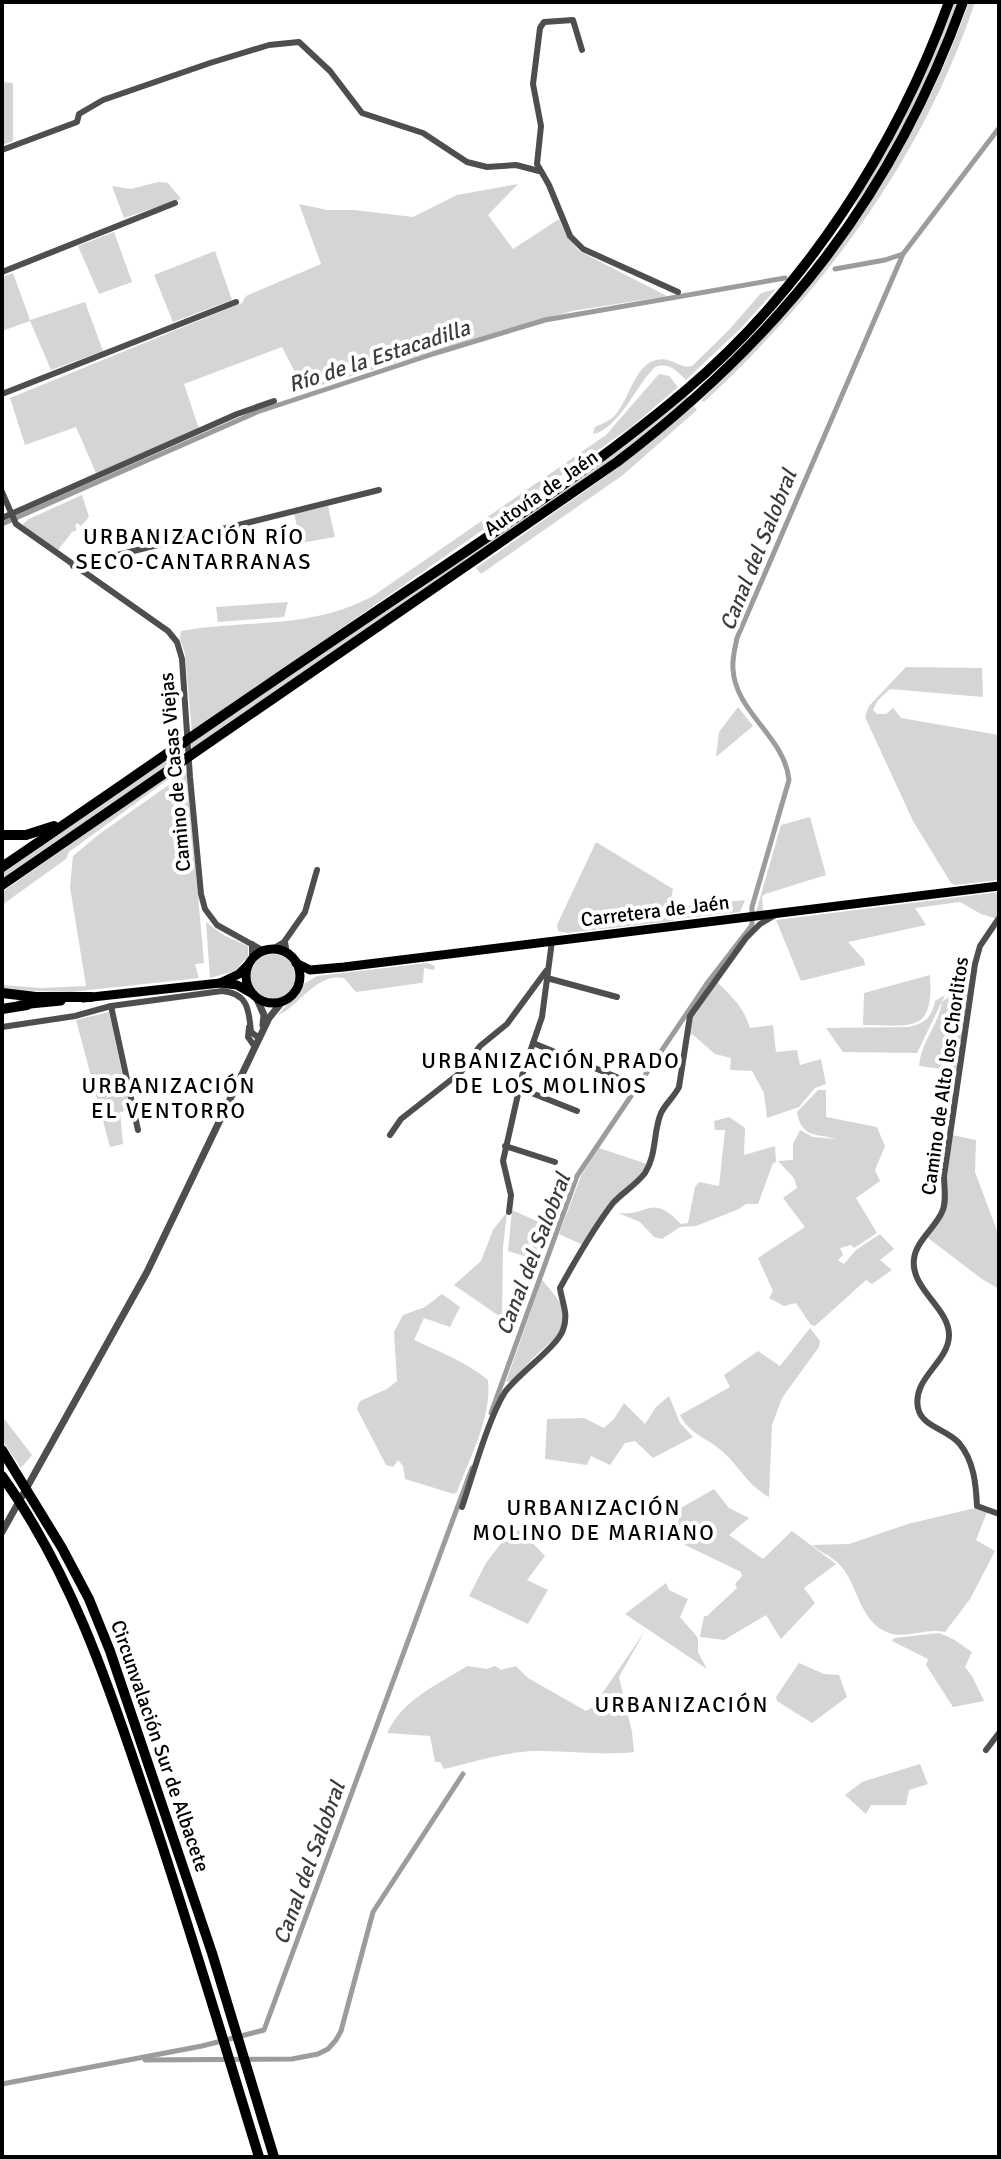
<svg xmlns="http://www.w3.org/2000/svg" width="1001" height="2159" font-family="Signika,sans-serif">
<rect width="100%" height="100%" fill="#fff"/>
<g fill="#d5d5d5">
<path d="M952 2H961L920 99 862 201 855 205 856 198Z"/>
<path d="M969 2H975C923 158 824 291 704 402L701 400C823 286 913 159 969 2Z"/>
<path d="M2 82 13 83V141L2 145Z"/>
<path d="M158 182 168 183 181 199 124 218 112 186 131 189Z"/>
<path d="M518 184 488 215 513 249 559 219 566 235 579 251 667 296 572 311 304 390 282 347 184 384 199 429 96 473 76 427 25 445 10 398 242 303 246 296 321 264 299 204 327 210H354L413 217 457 195Z"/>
<path d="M114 232 132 282 99 294 78 246Z"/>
<path d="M215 251 232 300 173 322 154 275Z"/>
<path d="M13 273 30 320 85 302 103 351 51 370 30 321 2 331V277Z"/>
<path d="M776 289 743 326 686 380C677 371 669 362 655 367 637 384 618 430 593 434L595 427C602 424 611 420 616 414 629 399 635 365 656 360 671 356 679 369 692 366L728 331 761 293Z"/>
<path d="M659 374 669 376 678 387 631 427 192 732 185 654 180 639 181 631C249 619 310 630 373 596L606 435Z"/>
<path d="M685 394 690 400 634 446 192 750 191 741Z"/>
<path d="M694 406 697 410 623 475 481 574 476 568 616 469Z"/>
<path d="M82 495 89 517 81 526 77 523 75 526 77 530 72 532 58 550 26 529 23 524 29 519Z"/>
<path d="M328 506 335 537 301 543 294 514Z"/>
<path d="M288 602 284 617 218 622 216 607Z"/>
<path d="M906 667 982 668 983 697 890 689 878 700 873 710 877 714H886L893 708 901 718 999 735V880L955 885 951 883 913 821 865 717 869 706Z"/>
<path d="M738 707 753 726 716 757 719 732Z"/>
<path d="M183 747 184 756 2 881V872Z"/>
<path d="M185 764V767L69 852 66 859 2 905V892Z"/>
<path d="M187 772 204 963 195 964 199 978 71 992 2 990V985L41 988 86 986 70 887 73 856 98 835Z"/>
<path d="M810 817 826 875 765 894 762 897 763 911 756 912 781 825Z"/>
<path d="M596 842 673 889 670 906H674L673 921 567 933 558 931 557 925Z"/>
<path d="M999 892 997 919 981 914 960 902 915 908 926 925 848 942 864 960 865 965 801 981 776 920Z"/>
<path d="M745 900 740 912 677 919 678 907Z"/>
<path d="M206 922 225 936 248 946V956L235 971 210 978Z"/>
<circle cx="273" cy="977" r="23"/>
<path d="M427 963 435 966 434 970 424 968 423 982 421 983 356 992 344 978C315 973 300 1006 278 1015L304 984 317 976Z"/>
<path d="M930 975C934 1035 911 1025 863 1025L864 993Z"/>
<path d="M717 982C733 998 743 1006 750 1028L773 1025 776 1052 797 1050 800 1065 821 1059 826 1084 815 1088 799 1107 767 1118 764 1093 752 1071 730 1070 731 1058 715 1054 692 1034 687 1039 691 1018Z"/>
<path d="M966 983 970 984 958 1071 919 1066C921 1042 938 1026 942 1002Z"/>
<path d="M945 995 917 1053 843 1052 826 1028 908 1027C924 1024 932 1018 935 1001Z"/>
<path d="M109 1012 130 1110 120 1112 123 1144 110 1147 76 1020Z"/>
<path d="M818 1090H826V1117L877 1127 885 1146 875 1170 880 1181 856 1198 877 1233 854 1248 851 1245 840 1248 843 1255 838 1260 844 1264 856 1250 880 1234 894 1249 880 1260 892 1270 872 1284 866 1280 815 1326 811 1325 796 1303 784 1306 769 1298 773 1291 758 1258 805 1227 783 1198 797 1188 794 1178 778 1161 793 1160V1144L800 1130 813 1137 836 1139C816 1133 802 1139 797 1112Z"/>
<path d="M729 1117 745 1128 744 1155 775 1146 776 1162 773 1163 758 1204H746L739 1209 696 1226 680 1227 662 1239 654 1237 640 1222 618 1213C648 1217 651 1192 681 1224L688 1223 695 1187 699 1182 719 1186 725 1130H715L714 1121Z"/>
<path d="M952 1135 976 1140 975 1172 999 1236V1289L982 1279 928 1238 942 1216Z"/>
<path d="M599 1148 647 1164 636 1182 615 1197 583 1245 559 1234 581 1176Z"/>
<path d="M512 1210 552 1228 540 1261 508 1251Z"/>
<path d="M507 1212 503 1247 502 1318 454 1285 481 1261 493 1230Z"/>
<path d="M542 1280C567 1309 577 1320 543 1349 531 1359 522 1371 511 1381L506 1382Z"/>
<path d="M442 1294 460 1307 450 1327 424 1318 414 1340C440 1352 465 1361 488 1380 492 1417 470 1457 457 1492L454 1494 405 1479 403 1466 398 1460 393 1467 386 1465 357 1409 360 1401 387 1389 397 1381 394 1332 403 1315 425 1307Z"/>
<path d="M810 1328 820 1341 819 1347 782 1398 772 1425 769 1497C748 1486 740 1467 723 1452 708 1438 689 1434 680 1415L730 1387 724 1375 758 1351 780 1366Z"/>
<path d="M669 1396 680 1423 693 1437 653 1458 635 1441 625 1443 610 1465 591 1456 587 1465 545 1459 547 1419 584 1418 604 1428 614 1419 624 1403 645 1424 656 1407Z"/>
<path d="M2 1416 32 1455 21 1468 2 1440Z"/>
<path d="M714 1489 729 1508 749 1518 729 1535 763 1559 792 1531 836 1564 804 1588 815 1603 781 1639 766 1615 724 1640 700 1637 704 1616H707L737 1588 735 1584 742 1576 741 1572 685 1545 678 1530 679 1509Z"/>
<path d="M975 1508 987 1512 976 1540 995 1551 970 1599 945 1632C926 1628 906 1639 889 1633 858 1622 859 1583 838 1563 831 1556 820 1552 812 1545L849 1544 908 1524Z"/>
<path d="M507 1525 523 1533 545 1556 527 1580 548 1590 528 1624 469 1596 486 1563 509 1533Z"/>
<path d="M666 1583 669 1590 688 1599 680 1617 698 1638V1652L707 1669 625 1614Z"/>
<path d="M645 1631 619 1677 632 1732 634 1752C600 1756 568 1750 535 1751 504 1752 474 1762 444 1769L440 1762H435L430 1736 387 1733C404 1698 436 1686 467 1666L487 1669 495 1666 501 1670 516 1666 528 1678 586 1711 593 1707Z"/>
<path d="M939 1633 953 1639 972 1652 965 1667 972 1676 984 1701 953 1707 926 1665 928 1659 892 1641 894 1638Z"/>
<path d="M799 1663 824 1674 839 1675 847 1697 812 1723 777 1701 776 1697Z"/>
<path d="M920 1764 928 1784 909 1790 906 1805H871L866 1814 845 1795 862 1782Z"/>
</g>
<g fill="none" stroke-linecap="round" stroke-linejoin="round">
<g stroke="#9c9c9c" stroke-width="5">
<path d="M835 269 885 260 903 254"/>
<path d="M2 524 257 412 436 353 545 320 785 278"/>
<path d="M491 1413 577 1176 708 982 752 925V907L789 780C785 737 735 712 733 669 732 658 735 648 737 638L903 254 999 128"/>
<path d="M145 2060 292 2059 318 2054 328 2049 336 2040 341 2031 373 1912 463 1774"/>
<path d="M2 2084 202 2046 264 2030 472 1468"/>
</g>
<g stroke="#4e4e4e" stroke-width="6">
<path d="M582 50 573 20 544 22 540 28 533 84 541 126 537 164 549 185 570 236 583 249 678 292"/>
<path d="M2 150 77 122 79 114 103 100 210 63 269 45 299 42 330 71 362 113 423 133 467 162 487 167 516 165 539 171"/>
<path d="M2 272 175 203"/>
<path d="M2 394 236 302"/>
<path d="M2 492 16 524 168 631 177 642 182 659 190 777 201 894 205 909 217 925 264 951"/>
<path d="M2 518 237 414 274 401"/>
<path d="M73 566 379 490"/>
<path d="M999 918 980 946 975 964 944 1176C944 1187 947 1202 942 1212 935 1228 916 1241 914 1259 910 1289 950 1308 949 1336 948 1363 912 1378 918 1408 922 1427 947 1429 959 1443 974 1461 976 1484 977 1506L999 1514"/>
<path d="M285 942 287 954"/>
<path d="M252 944V959"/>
<path d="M271 950 284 942 305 912 317 870"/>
<path d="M547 978 617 997"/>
<path d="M111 1006 138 1130"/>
<path d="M2 1027 75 1016 111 1006 222 991C248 993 249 1010 251 1032L259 1038"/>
<path d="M249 1027 248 1037 255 1047"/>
<path d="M533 1043 619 1078"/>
<path d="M519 1088 577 1111"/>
<path d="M390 1135 401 1119 461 1072 480 1046 507 1024 546 971"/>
<path d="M505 1146 555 1162"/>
<path d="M509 1212 511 1195 503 1161 523 1072 542 1017 552 941"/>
<path d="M462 1507C473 1475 488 1419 505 1392 518 1374 557 1347 563 1330 569 1314 562 1303 560 1288 576 1259 593 1229 613 1203 623 1192 636 1185 645 1173 657 1154 653 1132 661 1113 666 1103 674 1097 679 1087L690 1016 746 938 760 924 777 914"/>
<path d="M986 1750 999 1733"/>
</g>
<g stroke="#4e4e4e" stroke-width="7">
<path d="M256 997 264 1015 263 1025"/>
<path d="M2 1532 147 1272 269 1018 282 1002"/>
</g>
<g stroke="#000" stroke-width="9">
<circle cx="273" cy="976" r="27"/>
<path d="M296 963 310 970 344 967 999 886"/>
<path d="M220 983 239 974 248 965"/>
<path d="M83 998 220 983 237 985 253 994"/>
<path d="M20 1005 61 1001"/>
</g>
<g stroke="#000" stroke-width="10">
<path d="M2 835H26L54 826"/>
<path d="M2 867C125 783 247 698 371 615 478 543 588 473 686 390 805 289 896 148 949 2"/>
<path d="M2 885 617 462C781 337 893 196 963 2"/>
<path d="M2 993 36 997H91"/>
<path d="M2 1009 27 1005"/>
<path d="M2 1450 62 1548 89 1599 110 1651 212 1953 274 2157"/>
<path d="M2 1476C69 1570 106 1677 142 1785 184 1908 221 2033 259 2157"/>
</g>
</g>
<g text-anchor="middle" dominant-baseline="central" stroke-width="8" stroke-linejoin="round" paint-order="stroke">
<g font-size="20" fill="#000" stroke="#fff">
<text transform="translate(541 493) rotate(-35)">Autovía de Jaén</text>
<text transform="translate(175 772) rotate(-95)">Camino de Casas Viejas</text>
<text transform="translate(655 911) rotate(-7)">Carretera de Jaén</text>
<text transform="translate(945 1076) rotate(-82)">Camino de Alto los Chorlitos</text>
<text transform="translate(160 1746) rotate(71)">Circunvalación Sur de Albacete</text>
</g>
<g font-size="22" font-style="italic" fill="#3d3d3d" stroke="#fff">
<text transform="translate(379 356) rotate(-18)">Río de la Estacadilla</text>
<text transform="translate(758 550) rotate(-68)">Canal del Salobral</text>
<text transform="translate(533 1254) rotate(-69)">Canal del Salobral</text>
<text transform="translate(309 1863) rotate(-70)">Canal del Salobral</text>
</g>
<g font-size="22" letter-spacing="2" fill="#000" stroke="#fff">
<text x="194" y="536">URBANIZACIÓN RÍO<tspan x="194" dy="25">SECO-CANTARRANAS</tspan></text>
<text x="551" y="1060">URBANIZACIÓN PRADO<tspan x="551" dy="25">DE LOS MOLINOS</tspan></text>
<text x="169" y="1085">URBANIZACIÓN<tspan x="169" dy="25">EL VENTORRO</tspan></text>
<text x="594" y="1507">URBANIZACIÓN<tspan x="594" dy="25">MOLINO DE MARIANO</tspan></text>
<text x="682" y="1704">URBANIZACIÓN</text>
</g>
</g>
<rect width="1001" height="2159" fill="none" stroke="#000000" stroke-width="8"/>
</svg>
